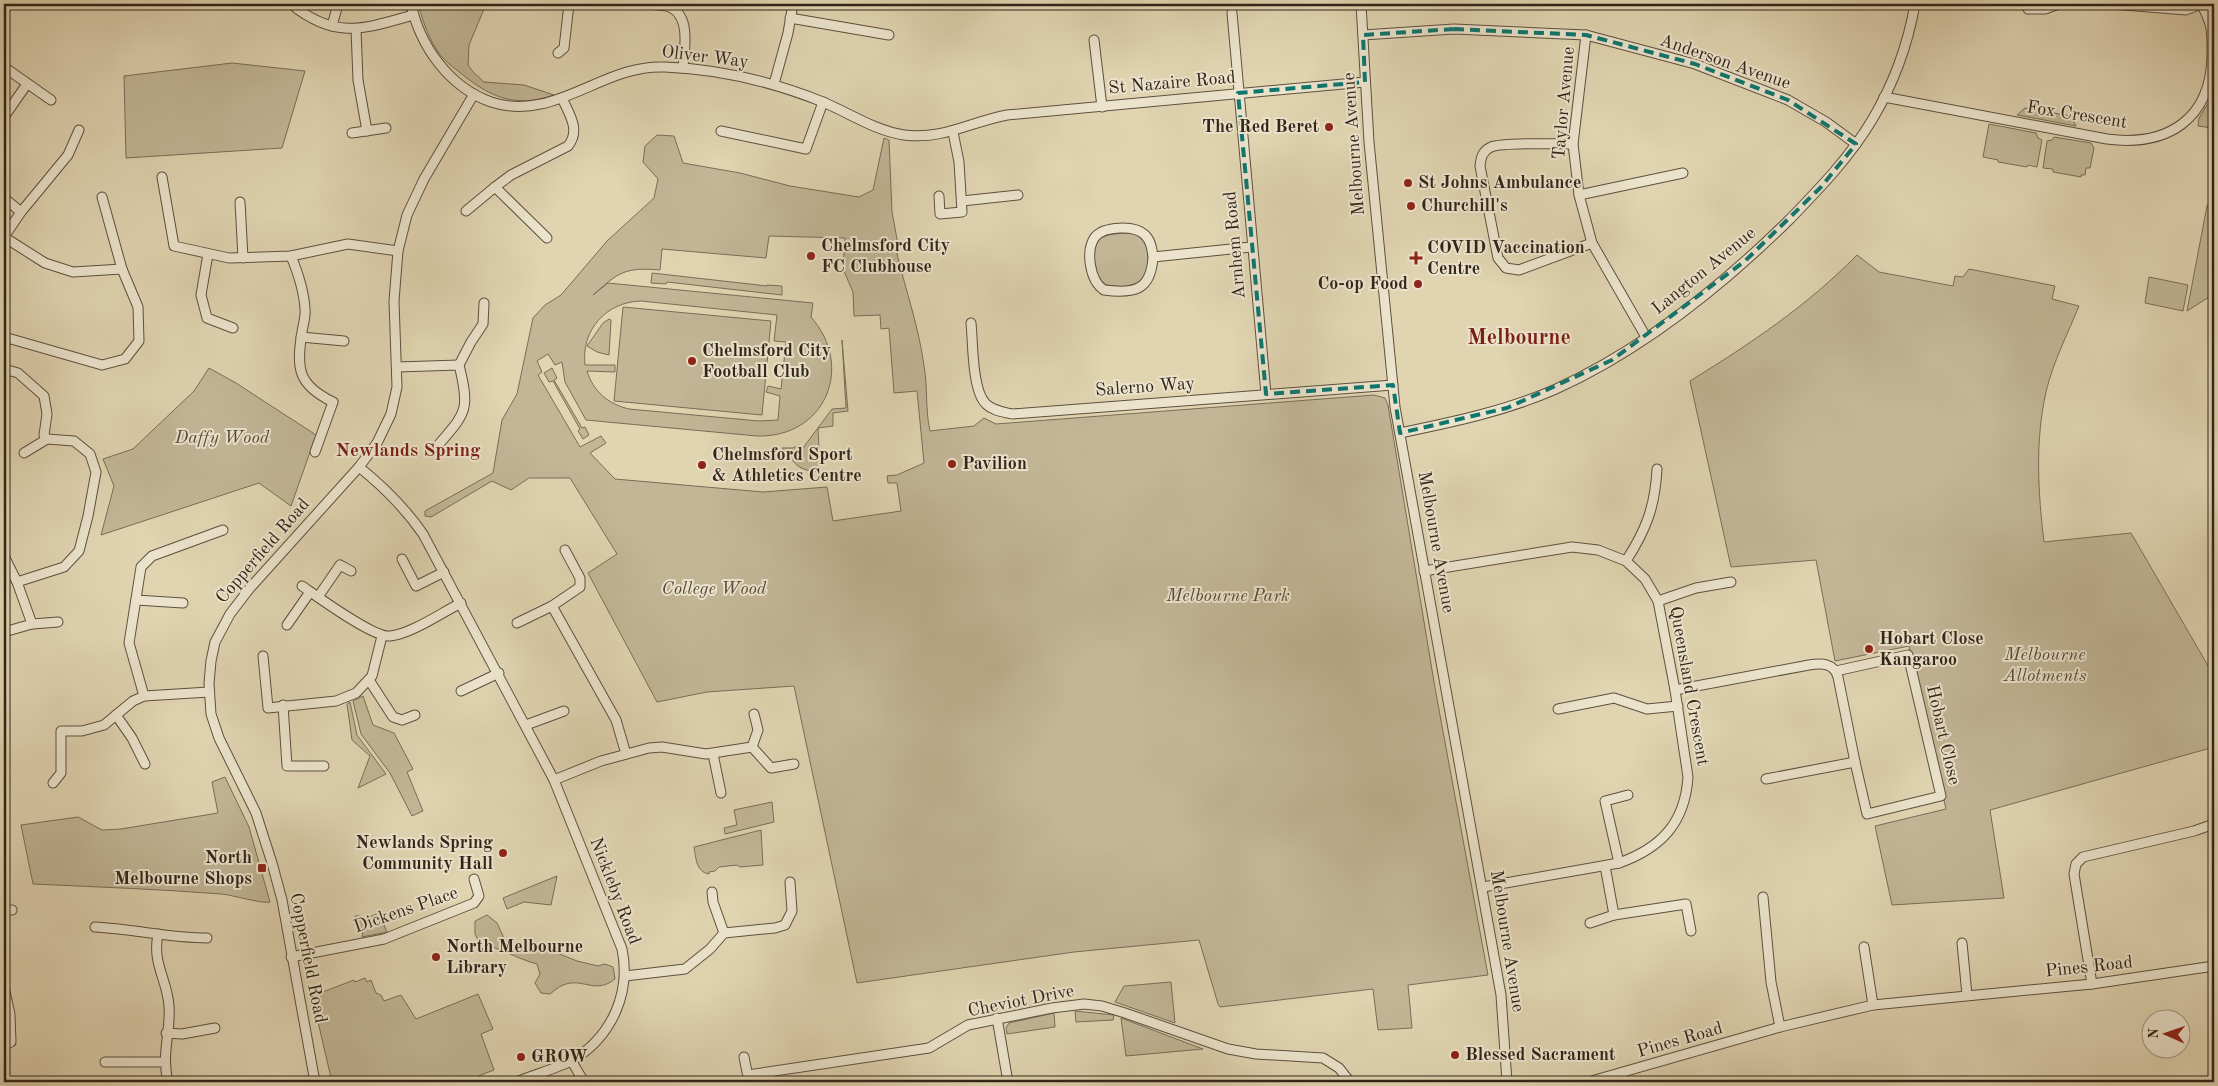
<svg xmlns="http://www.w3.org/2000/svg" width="2218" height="1086" font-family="'Old Standard TT',serif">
<rect width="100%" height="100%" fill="#e0d4b1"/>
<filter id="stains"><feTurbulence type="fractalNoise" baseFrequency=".004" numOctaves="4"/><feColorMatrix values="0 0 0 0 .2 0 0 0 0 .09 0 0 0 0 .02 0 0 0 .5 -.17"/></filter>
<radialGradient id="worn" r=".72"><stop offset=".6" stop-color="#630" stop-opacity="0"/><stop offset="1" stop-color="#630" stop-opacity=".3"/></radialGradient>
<g fill="#c2b697" stroke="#7a6d58" fill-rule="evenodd">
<path d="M418 4H484V9L469 45 468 65 474 73 484 82 524 85 554 95C514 109 488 96 458 71 449 64 441 58 435 47 427 34 422 18 418 4Z"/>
<path d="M232 63 305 71 282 148 126 158 124 76Z"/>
<path d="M2212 97H2214V139L2212 140 2210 138 2212 128 2198 126 2199 118Z"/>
<path d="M2025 108 2071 116 2076 126 2017 115Z"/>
<path d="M1989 124 2036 133 2038 138 2042 140 2037 167 2028 165 2027 167 1998 162V160L1983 157Z"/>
<path d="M657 135 674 136 683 163 740 173 790 186 859 197 873 190 884 138 889 140 892 212 899 250 897 254C906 291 919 328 924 366 928 388 925 409 930 431L974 426 984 418 996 424 1374 395 1385 398 1388 405 1435 688 1488 975 1408 985 1412 1028 1378 1030 1373 989 1220 1007 1218 1004 1199 940 1074 952 857 983 794 686 707 692 657 702 588 573 617 554 570 478H529L511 490 492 481 431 517 425 516V511L493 473 502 420 517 394 533 318 545 305 561 295 607 241 654 198 658 179 643 162 645 146ZM769 236 845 238 843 269 853 292 854 316 880 315 881 329 889 328 894 393 917 391 924 463 897 475 887 476 888 483H897L901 511 833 521 827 487 763 492 615 479 590 453 606 443 601 436 580 447 538 375 542 372 537 361 548 354 555 365 562 362 565 382 586 420 757 436C825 438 855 367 811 317L813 303 608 283 593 295C619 272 625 267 660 270L662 249 766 258ZM641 301 777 315 774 341 786 342 781 389 768 386 766 392 780 396 778 420 759 421 629 409C608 404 593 391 587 371L615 372V365H585C581 330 606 302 641 301Z"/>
<path d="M2054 137 2091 143 2094 148 2090 168H2086L2085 175H2081V177L2053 172V169L2043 168 2047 141 2052 140Z"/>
<path d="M2214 196V294L2187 311 2207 206Z"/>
<path d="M1127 233H1135L1145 242C1150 256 1151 280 1134 285 1125 288 1115 286 1106 285 1094 278 1088 248 1100 239 1107 233 1119 234 1127 233Z"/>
<path d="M1857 255 1879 272 1953 286 1955 276 1963 277 1969 269 2055 286 2052 299 2079 306C2068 333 2053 362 2046 392 2035 441 2038 492 2044 542L2131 533 2214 676V747L1990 810 2004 898 1892 905 1875 826 1946 809 1909 646 1835 661 1816 560 1731 567 1690 381C1750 344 1807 306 1857 255Z"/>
<path d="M652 273 767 286V285L782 286V295L667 282 666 284 651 283Z"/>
<path d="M2149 277 2188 285 2183 311 2145 303Z"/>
<path d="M623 307 771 321 762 415 614 401Z"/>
<path d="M609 319 611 320 609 355 597 352 587 346 603 323Z"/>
<path d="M842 340 848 411 833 413V426L818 428 820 471C798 472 796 464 782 448H793L799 445 803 448 832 409 846 408Z"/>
<path d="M209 368 236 383 316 435 291 506 259 483 101 535 114 486 103 459 133 449 194 391Z"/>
<path d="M552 368 557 378 554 380 582 428 585 427 589 435 583 439 578 431 580 429 553 381 549 382 544 373Z"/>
<path d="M363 696 373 725 394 733 413 769 407 772 423 811 412 816 390 773 361 734 353 701Z"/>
<path d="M350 702 357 735 386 774 358 788 370 756 352 740 347 704Z"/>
<path d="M225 777 249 827 270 902C262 904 233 895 221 894 158 889 96 887 33 884L21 825 78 817 102 830 121 829 218 813 212 782Z"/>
<path d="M772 802 774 822 725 834 724 828 737 825 734 810Z"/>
<path d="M761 830 763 865 740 867 737 865 719 867 715 871 709 872V874C696 872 696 858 694 847Z"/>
<path d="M557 876 551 905 524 902 507 909 503 898Z"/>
<path d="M379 913 387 932 362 937 363 931 355 916H361L362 920Z"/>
<path d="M487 915 497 923 504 938 510 945 557 953 577 961 598 966 605 964 613 967 615 979C595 995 583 977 563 985 558 987 554 991 550 994L541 993 535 983 540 974 537 964C517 959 500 947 480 944L475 934V921Z"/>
<path d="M365 978 367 982 371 980 376 993 381 995 384 1001 401 995 416 1019 478 994 493 1029 481 1034 494 1070 462 1082H332L312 996 354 980 355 982Z"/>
<path d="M1171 982 1175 1023 1115 1002 1124 986Z"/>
<path d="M1075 1011 1114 1015 1113 1020 1076 1022Z"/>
<path d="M1054 1013 1055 1027 1007 1034 1006 1028 1009 1023Z"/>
<path d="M1121 1018 1203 1049 1126 1056Z"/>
<path d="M1967 1076 1968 1082H1878V1081Z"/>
</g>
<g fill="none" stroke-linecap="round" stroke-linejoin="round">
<g stroke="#5d503f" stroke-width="11">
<g id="minor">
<path d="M291 4C335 40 364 29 413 15"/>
<path d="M411 4C420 46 449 87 491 102 555 123 602 64 665 67 720 69 773 82 823 102 849 113 876 131 904 135 943 140 970 122 1007 115L1365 82"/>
<path d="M644 4C653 5 664 4 672 8 691 19 684 50 683 68"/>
<path d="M1361 4 1369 142 1395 407 1501 995 1507 1082"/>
<path d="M2111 4 2186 10 2201 4"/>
<path d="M2028 9H2045L2059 4"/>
<path d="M1232 13 1266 394"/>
<path d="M790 18 889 35"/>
<path d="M332 26 338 4"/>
<path d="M356 29 358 80 367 131"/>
<path d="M1363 35 1454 29 1586 35 1695 64 1788 100 1826 122 1856 144"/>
<path d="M1586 35 1573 144 1579 195 1592 243 1646 337"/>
<path d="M1094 40 1102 107"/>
<path d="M558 53 564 48 569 4"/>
<path d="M4 67 51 100"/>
<path d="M774 84 788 33 793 4"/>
<path d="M1884 97 2107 139C2168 147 2211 119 2212 55 2212 31 2213 25 2201 4"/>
<path d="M4 117 27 84"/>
<path d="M721 131 806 149 823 102"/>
<path d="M352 133 386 128"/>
<path d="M1573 144C1556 144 1504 142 1491 147 1482 151 1481 158 1480 166L1498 258 1506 268 1519 270 1592 243"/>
<path d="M162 177 174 246 229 258 291 256 348 244 398 251"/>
<path d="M1579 195 1683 173"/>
<path d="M939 196 940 214 962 212 959 162 953 132"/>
<path d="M102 197 122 269"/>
<path d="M4 198 21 212"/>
<path d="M962 201 1018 195"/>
<path d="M240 202 243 258"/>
<path d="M466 211 495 187"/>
<path d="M4 237 21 212 68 155 79 130"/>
<path d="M547 238 495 187 511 175 568 146C581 130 569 114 562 98"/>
<path d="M208 254 201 295 207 318 233 328"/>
<path d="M291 256C298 273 304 291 305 309 306 316 303 325 302 332 296 369 298 385 333 402L315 452"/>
<path d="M1153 257C1151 290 1135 294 1104 290 1090 281 1085 251 1095 237 1104 226 1135 225 1145 235 1151 241 1152 249 1153 257L1251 247"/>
<path d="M971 323C973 342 972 391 986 404 993 411 1003 412 1012 414L1393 385"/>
<path d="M4 337 102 365 125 359 139 341 138 307 122 269 73 272 45 263 4 237"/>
<path d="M301 337 344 341"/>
<path d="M459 365 471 342 483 324 484 303"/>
<path d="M397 367 459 365C471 413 465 413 435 449"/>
<path d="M4 369 18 373 44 396 47 414 44 435 47 439 74 441 90 454 96 472 88 516 79 551 64 567 17 582"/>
<path d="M1400 433C1453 422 1506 411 1556 389 1644 349 1722 286 1790 219 1820 188 1850 157 1872 120 1893 85 1908 44 1915 4"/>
<path d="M24 453 47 439"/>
<path d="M359 467C384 487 405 508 423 534L554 780 622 949C631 993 612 1036 573 1060 558 1068 533 1075 516 1082"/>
<path d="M565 550 580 578V587L552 606 616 720 626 754"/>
<path d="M4 556 17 582 32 624 4 632"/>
<path d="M402 559 416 586 444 572"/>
<path d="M1626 561C1646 530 1655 507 1657 469"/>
<path d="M1424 571 1572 547 1598 550 1626 561 1645 579 1658 601 1675 690 1688 777C1685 823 1661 848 1619 863L1483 887"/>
<path d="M302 586C318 597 374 638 390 636 411 634 441 613 461 603"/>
<path d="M318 597 340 565 351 571"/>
<path d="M136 600 183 603"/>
<path d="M1658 601 1696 588 1731 582"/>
<path d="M517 623 552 606"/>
<path d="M32 624 58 622"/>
<path d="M287 625 310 592"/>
<path d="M263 656 268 708 336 701 356 693 372 676 382 636"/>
<path d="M369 680 393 717 402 720 415 715"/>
<path d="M1675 690 1809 665C1822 663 1834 663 1838 677L1855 762"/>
<path d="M461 691 499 673"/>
<path d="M144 696 129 643 141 567 152 556 223 530"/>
<path d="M283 705 287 766H324"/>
<path d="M1558 709 1614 698 1647 709 1678 706"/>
<path d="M116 715 132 738 145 764"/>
<path d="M526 725 564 711"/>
<path d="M752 747 771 768 794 764"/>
<path d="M713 754 721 793"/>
<path d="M1766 779 1855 762 1867 814 1941 796 1908 655 1836 671"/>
<path d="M554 780 601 761 649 748 662 747 706 754 752 747 758 730 754 714"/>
<path d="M53 783 61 773V731H82L104 725 133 701 144 696 209 692"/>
<path d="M1619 863 1605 801 1628 795"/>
<path d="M1605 866 1614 915 1686 904 1691 931"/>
<path d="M712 892 713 902 724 933"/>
<path d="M1763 897 1771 982 1780 1027"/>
<path d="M4 910H12"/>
<path d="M1590 923 1614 915"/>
<path d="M95 927C133 929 170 938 207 938"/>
<path d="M158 934C152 965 167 978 169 1006 171 1033 161 1052 168 1082"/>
<path d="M1962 943 1967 995"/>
<path d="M1864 947 1873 1005"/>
<path d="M291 957 384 939 474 903 479 896 474 879"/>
<path d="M625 976 685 969 710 949 724 933 775 928 785 925 792 911 790 882"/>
<path d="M2092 984 2074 874 2076 864 2083 857 2194 831 2214 824"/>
<path d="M4 987 10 1014 11 1042 4 1045"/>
<path d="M997 1018 1008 1082"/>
<path d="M166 1033 182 1034 215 1028"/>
<path d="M744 1057 749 1082"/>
<path d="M571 1060 584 1082"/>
<path d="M105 1062H164"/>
<path d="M748 1075 929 1048 968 1025 1052 1008 1084 1004 1102 1006 1125 1013 1228 1049 1256 1054 1323 1058 1339 1068 1350 1082"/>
<path d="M4 1080 7 1082"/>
<path d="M315 1082 282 900 272 863 256 813 219 738 211 714 209 683 211 661 215 642 230 614 250 588 359 467 377 443 391 414 397 387 394 301 398 251 407 215 424 179 474 94"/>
<path d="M1588 1082 1780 1027 1873 1005 2092 984 2214 966"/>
</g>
</g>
<use href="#minor" stroke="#ebe3cc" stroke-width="9"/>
</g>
<path fill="none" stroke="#0f766e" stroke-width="4" stroke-dasharray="10 6" stroke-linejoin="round" d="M1454 29 1586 35 1695 64 1788 100 1856 144 1821 187 1745 261 1612 360 1507 408 1400 433 1393 385 1266 394 1238 93 1365 82 1363 35Z"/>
<g fill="#8f2418" stroke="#ebe3cc" stroke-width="2">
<circle cx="1329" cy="127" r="5"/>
<circle cx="1408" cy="183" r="5"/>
<circle cx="1411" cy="206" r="5"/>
<circle cx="811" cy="256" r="5"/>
<path d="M1413.5 250.5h5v5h5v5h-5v5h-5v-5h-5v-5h5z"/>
<circle cx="1418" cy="284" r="5"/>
<circle cx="692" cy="361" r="5"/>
<circle cx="952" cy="464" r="5"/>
<circle cx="702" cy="465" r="5"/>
<circle cx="1869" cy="649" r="5"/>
<circle cx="503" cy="853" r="5"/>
<rect x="257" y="863" width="10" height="10" rx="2.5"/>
<circle cx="436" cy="957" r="5"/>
<circle cx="1455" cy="1055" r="5"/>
<circle cx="521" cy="1057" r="5"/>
</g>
<g text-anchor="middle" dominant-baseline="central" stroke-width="4" stroke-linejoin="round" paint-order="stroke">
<g font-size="18" fill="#312419" stroke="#ebe3cc">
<text transform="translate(705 57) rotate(7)">Oliver Way</text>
<text transform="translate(1725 62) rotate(19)">Anderson Avenue</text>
<text transform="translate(1172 83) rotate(-5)">St Nazaire Road</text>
<text transform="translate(1564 103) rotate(-85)">Taylor Avenue</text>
<text transform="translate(2077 115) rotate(9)">Fox Crescent</text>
<text transform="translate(1354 144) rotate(-94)">Melbourne Avenue</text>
<text transform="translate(1235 245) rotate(-95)">Arnhem Road</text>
<text transform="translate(1704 271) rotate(-39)">Langton Avenue</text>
<text transform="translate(1145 387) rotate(-4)">Salerno Way</text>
<text transform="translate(1436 542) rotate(80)">Melbourne Avenue</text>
<text transform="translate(263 551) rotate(-49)">Copperfield Road</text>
<text transform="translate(1689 686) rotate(80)">Queensland Crescent</text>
<text transform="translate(1943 735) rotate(77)">Hobart Close</text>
<text transform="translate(615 891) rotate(69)">Nickleby Road</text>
<text transform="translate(406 910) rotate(-19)">Dickens Place</text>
<text transform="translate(1507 941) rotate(81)">Melbourne Avenue</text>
<text transform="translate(308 958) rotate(79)">Copperfield Road</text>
<text transform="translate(2089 967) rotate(-6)">Pines Road</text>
<text transform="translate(1021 1001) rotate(-11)">Cheviot Drive</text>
<text transform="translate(1680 1040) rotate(-16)">Pines Road</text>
</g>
<g font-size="18" font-weight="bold" fill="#312419" stroke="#ebe3cc" text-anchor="start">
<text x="1319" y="127" text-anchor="end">The Red Beret</text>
<text x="1418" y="183">St Johns Ambulance</text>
<text x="1421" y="206">Churchill's</text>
<text x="821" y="246">Chelmsford City<tspan x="821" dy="21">FC Clubhouse</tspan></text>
<text x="1427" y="248">COVID Vaccination<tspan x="1427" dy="21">Centre</tspan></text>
<text x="1408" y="284" text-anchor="end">Co-op Food</text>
<text x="702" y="351">Chelmsford City<tspan x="702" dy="21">Football Club</tspan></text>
<text x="712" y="455">Chelmsford Sport<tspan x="712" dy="21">&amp; Athletics Centre</tspan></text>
<text x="962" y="464">Pavilion</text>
<text x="1879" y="639">Hobart Close<tspan x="1879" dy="21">Kangaroo</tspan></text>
<text x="493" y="843" text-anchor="end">Newlands Spring<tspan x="493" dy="21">Community Hall</tspan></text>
<text x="252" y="858" text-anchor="end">North<tspan x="252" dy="21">Melbourne Shops</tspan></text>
<text x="446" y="947">North Melbourne<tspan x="446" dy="21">Library</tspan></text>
<text x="1465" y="1055">Blessed Sacrament</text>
<text x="531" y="1057">GROW</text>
</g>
<g font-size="18" font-style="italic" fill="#554838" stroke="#ebe3cc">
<text x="222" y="438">Daffy Wood</text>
<text x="714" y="589">College Wood</text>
<text x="1228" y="596">Melbourne Park</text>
<text x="2045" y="655">Melbourne<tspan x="2045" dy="21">Allotments</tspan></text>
</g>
<g font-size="19" font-weight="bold" fill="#7a1f14" stroke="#ebe3cc">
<text x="408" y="451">Newlands Spring</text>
</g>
<g font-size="22" font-weight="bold" fill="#7a1f14" stroke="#ebe3cc">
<text x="1519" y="338">Melbourne</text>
</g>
</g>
<rect width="2218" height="1086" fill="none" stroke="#e0d4b1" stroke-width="20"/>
<rect x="5" y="5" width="2208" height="1076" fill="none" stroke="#312419" stroke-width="2.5"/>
<rect x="10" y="10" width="2198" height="1066" fill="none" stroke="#312419"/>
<g transform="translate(2166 1034) rotate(272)"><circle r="24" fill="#ebe3cc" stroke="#a19784"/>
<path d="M0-4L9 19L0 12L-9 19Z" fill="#8f2418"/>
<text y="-8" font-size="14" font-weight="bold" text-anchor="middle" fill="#312419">N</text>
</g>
<rect width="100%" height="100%" filter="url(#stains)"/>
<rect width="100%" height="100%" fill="url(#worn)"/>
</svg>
